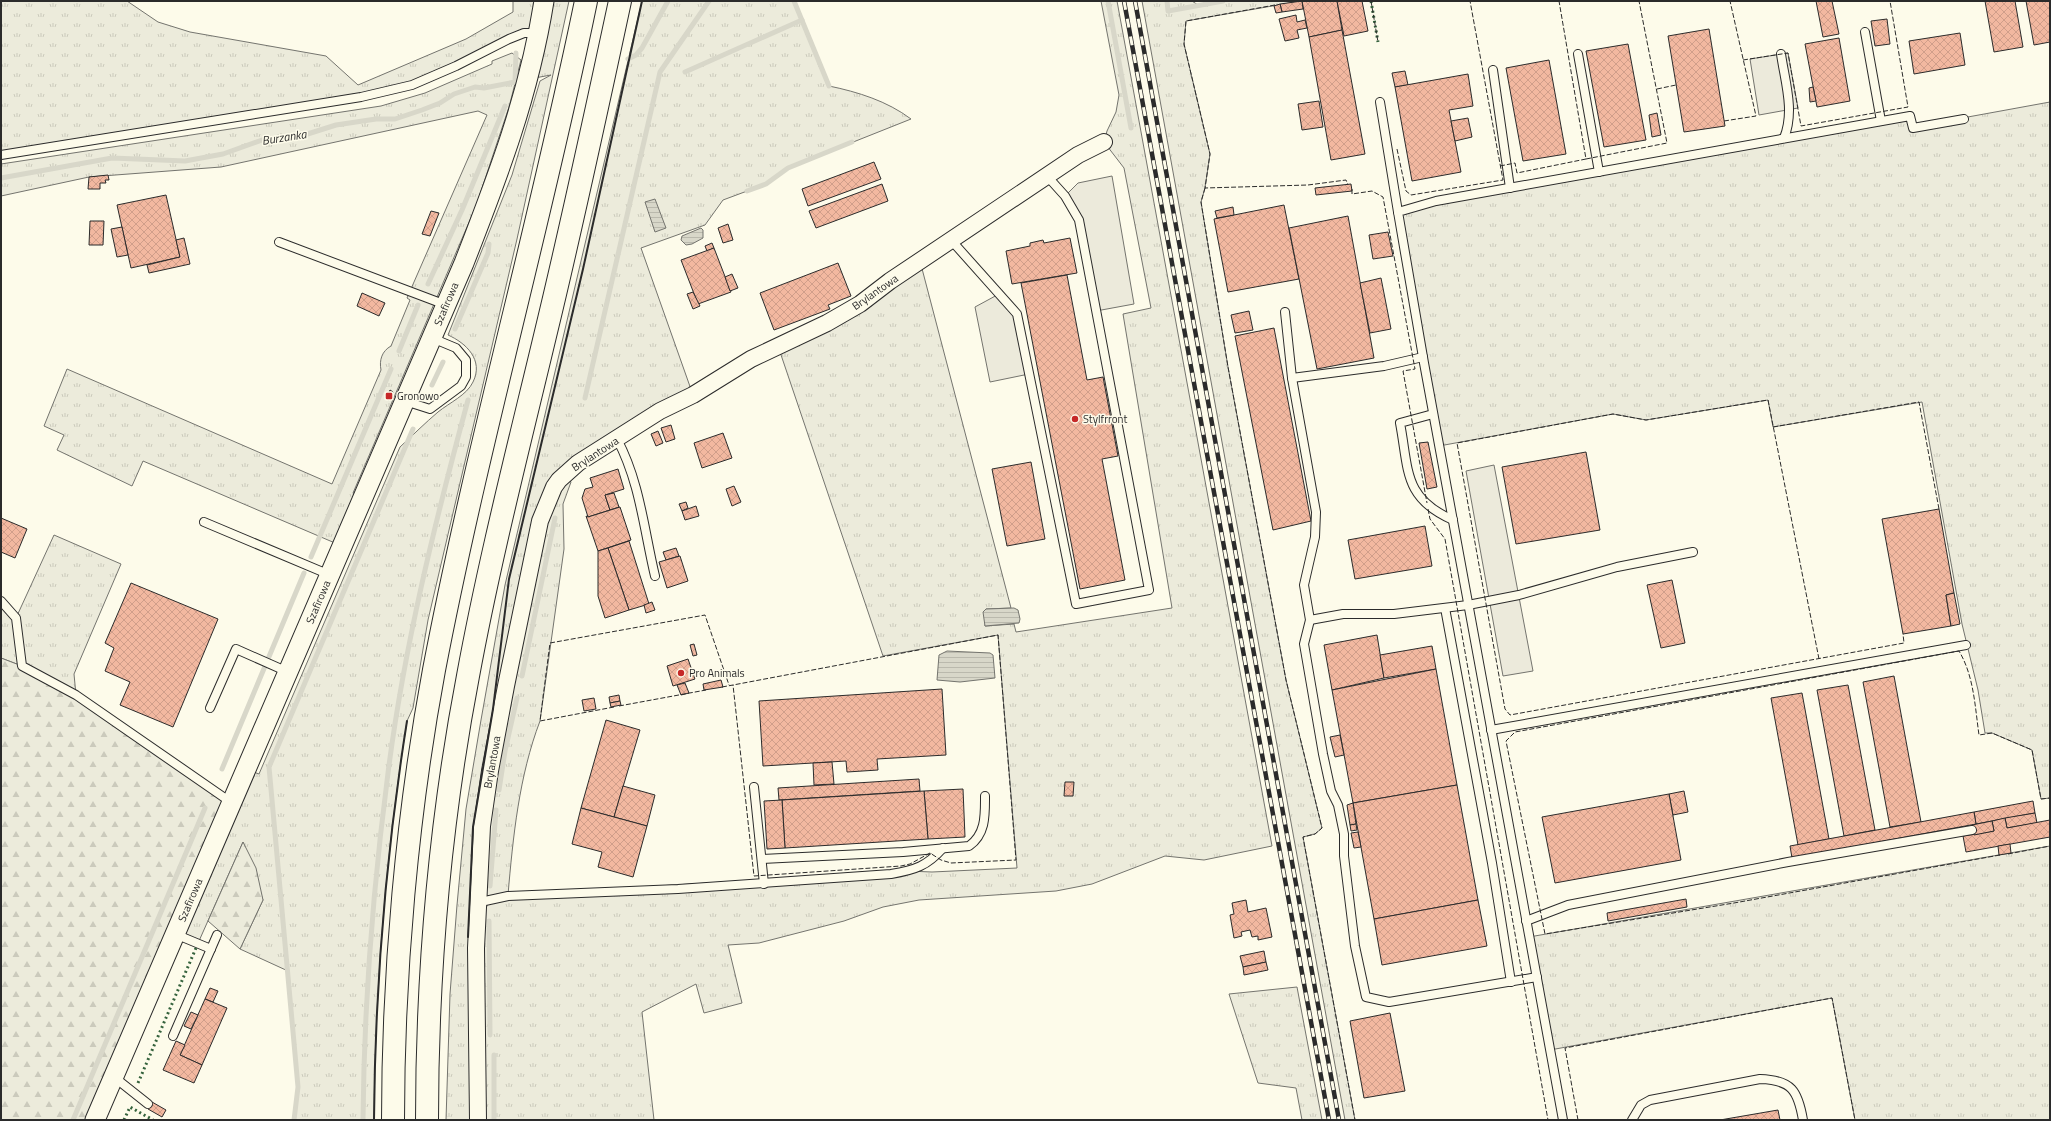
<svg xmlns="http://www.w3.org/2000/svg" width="2051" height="1121" font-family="'Titillium Web',sans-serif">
<defs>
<pattern id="grass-tufts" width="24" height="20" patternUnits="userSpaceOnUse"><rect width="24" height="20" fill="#ecebdb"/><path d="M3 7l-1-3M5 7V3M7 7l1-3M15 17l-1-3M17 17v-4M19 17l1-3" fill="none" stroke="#cbcabc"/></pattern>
<pattern id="forest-firs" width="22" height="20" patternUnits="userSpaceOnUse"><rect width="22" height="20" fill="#ecebdb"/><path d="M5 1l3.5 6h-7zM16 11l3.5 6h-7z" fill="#cbcabc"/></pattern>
<pattern id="water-rules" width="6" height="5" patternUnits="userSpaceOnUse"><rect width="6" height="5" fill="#d8d7c9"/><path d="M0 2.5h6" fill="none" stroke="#bab9ad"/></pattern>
<pattern id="building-cross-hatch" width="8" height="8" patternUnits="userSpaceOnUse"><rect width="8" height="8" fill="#f2b8a0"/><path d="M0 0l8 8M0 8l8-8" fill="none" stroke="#d09e8a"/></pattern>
</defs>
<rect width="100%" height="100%" fill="#fdfbea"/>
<g fill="url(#grass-tufts)" stroke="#74746e">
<path d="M1 1H127L158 22 190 32 326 56 358 85 466 39 513 12V1H569L517 239 428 620 413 708 407 721C386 853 375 986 374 1120H294L298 1094 288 971 240 949 263 900 243 842 199 941 176 931 246 769 259 774 400 447C413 435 425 423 438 412 449 403 467 395 473 382 484 360 466 343 448 335L512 175 540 81 551 75 529 79 531 33 412 85 1 155Z"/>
<path d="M642 1H795L829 86C858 92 887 101 911 119L788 168 766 184 723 200 705 225 641 248 693 395 565 474 571 482 563 504 564 549 540 721C519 776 513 837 508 895L907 871 932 872 1017 868 998 635 883 656 778 346 920 261 1011 608 986 609 985 626 1014 624 1016 632 1172 608 1123 314 1151 308 1124 168 1104 142 1107 131 1116 112 1119 95 1101 1H1117L1272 846 1204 860 1165 856 1092 884 1056 891 919 900 883 907 844 921 759 943 728 945 742 1003 704 1013 696 984 642 1012 654 1120H446L450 994 457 905 466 809 481 720 505 585Z"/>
<path d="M1142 1H1192L1198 5 1223 1H1301L1186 21 1184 44 1210 154 1205 188 1201 202 1228 367 1286 680 1322 828 1315 834 1303 837 1355 1120H1345Z"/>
<path d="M512 53 521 60 509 107 476 206 353 493 363 497 342 546 143 461 132 486 57 450 64 435 44 426 67 369 332 484 381 370C379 360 382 351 391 346L410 300 407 298 487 115 478 111 221 167 89 177 1 196V164L381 106 425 93 492 64V61Z"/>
<path d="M2050 102V798L2041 799 2032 750 1992 733H1985L1978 690 1962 624 1922 402 1773 427 1768 400 1646 420 1613 414 1439 446 1398 212 1910 116 1913 127Z"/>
<path d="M54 535 121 564 74 674 76 695 22 666 1 658V601L16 618Z"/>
<path d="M2050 846V1120H1855L1832 998 1550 1050 1529 937Z"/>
<path d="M1297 987 1322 1120H1302L1296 1088 1258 1083 1229 994Z"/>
</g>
<g fill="url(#forest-firs)" stroke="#74746e">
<path d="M1 658 22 666 59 685 232 803 95 1120H1Z"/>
<path d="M243 842 256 868 263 900 240 949 208 921Z"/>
</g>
<g fill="#eceadb" stroke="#74746e">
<path d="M1788 53 1798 108 1759 115 1750 59Z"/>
<path d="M1112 176 1134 304 1096 311 1081 230 1065 196 1078 183Z"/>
<path d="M999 294 1017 314 1029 374 990 382 975 307Z"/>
<path d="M1494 465 1533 671 1503 676 1466 471Z"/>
</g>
<g fill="url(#water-rules)" stroke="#74746e">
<path d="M655 199 666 228 655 232 645 202Z"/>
<path d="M701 228 703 230V238L692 244 686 245 681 240 682 236Z"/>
<path d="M1014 608 1018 610 1020 619 1019 623 985 626 983 612 986 609Z"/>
<path d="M947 651 990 653 993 655 995 678 960 682 937 680 939 655Z"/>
</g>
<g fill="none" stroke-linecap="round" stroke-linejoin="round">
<g stroke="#d8d7c9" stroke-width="5">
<path d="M794 1 829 86"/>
<path d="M1108 1 1131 128"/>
<path d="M1167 1 1168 11 1223 1"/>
<path d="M628 59 636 55 642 48 668 1"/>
<path d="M685 72 802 20"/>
<path d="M1 178 112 158 185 161 223 154 265 139 298 137 336 125 376 119H395L422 110 440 103 454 94 475 87 484 88 515 82 516 53"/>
<path d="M747 191 766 184 788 168 852 142"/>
<path d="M428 284 462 210 505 106"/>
<path d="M455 329 488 253 489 244"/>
<path d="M399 351 418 305"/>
<path d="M432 385 443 362"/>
<path d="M585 398 660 72 709 1"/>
<path d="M311 557 391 369"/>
<path d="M522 676 555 518"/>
<path d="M222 769 304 573"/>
<path d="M499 790 505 751 517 698"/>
<path d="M490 886 496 810"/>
<path d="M489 921 490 1035"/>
<path d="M494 1055V1120"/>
<path d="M73 1120 205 808"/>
<path d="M294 1120 298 1087 269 767 413 429"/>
<path d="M363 1120C364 1004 373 888 388 773 404 647 435 522 468 400"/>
</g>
</g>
<g fill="url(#building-cross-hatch)" stroke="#2b2b2b">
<path d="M1302 1H1337L1342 30 1309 37Z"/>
<path d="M1302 1 1303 9 1282 12 1280 4Z"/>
<path d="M1337 1H1362L1368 31 1344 36Z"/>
<path d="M1816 1H1832L1839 34 1823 37Z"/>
<path d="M1985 1H2015L2023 47 1994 52Z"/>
<path d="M2026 1H2050V42L2034 45Z"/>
<path d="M1280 4 1282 12 1276 13 1274 6Z"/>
<path d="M1296 15 1297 22 1305 20 1307 28 1297 30 1299 38 1285 41 1279 19Z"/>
<path d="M1887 19 1890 44 1875 46 1871 21Z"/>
<path d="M1709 29 1725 126 1684 132 1668 36Z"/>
<path d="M1342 30 1365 154 1331 160 1309 37Z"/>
<path d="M1960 33 1965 65 1914 74 1909 41Z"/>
<path d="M1839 38 1850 101 1817 107 1805 44Z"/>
<path d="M1628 44 1646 140 1604 147 1586 51Z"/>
<path d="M1549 60 1566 154 1523 161 1506 68Z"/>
<path d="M1405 71 1408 85 1395 87 1392 73Z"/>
<path d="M1468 74 1473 106 1449 110 1461 172 1412 181 1395 87Z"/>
<path d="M1813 87 1816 101 1810 102 1809 88Z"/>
<path d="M1319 101 1323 127 1302 130 1298 104Z"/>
<path d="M1657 113 1661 135 1652 137 1649 115Z"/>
<path d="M1468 118 1472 137 1455 141 1451 121Z"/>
<path d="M874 162 881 179 808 206 802 189Z"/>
<path d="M108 175 109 180H105L106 183H100V189H88L89 177Z"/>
<path d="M882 184 888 201 816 228 809 211Z"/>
<path d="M1351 184 1352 191 1316 195 1315 188Z"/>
<path d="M166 195 180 257 131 268 117 205Z"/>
<path d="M1284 205 1299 279 1228 292 1214 219Z"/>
<path d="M1233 207 1234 215 1217 218 1215 211Z"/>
<path d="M431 211 439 213 430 236 422 234Z"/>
<path d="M1348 216 1374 358 1317 369 1289 228Z"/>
<path d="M90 221H104L103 245H89Z"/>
<path d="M728 224 733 240 723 243 718 228Z"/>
<path d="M122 227 128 255 117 257 111 229Z"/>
<path d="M1388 232 1393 256 1373 259 1369 235Z"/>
<path d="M184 238 190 264 149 273 147 265 180 257 176 240Z"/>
<path d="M1070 238 1077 273 1012 284 1006 251 1030 246V243L1043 240 1044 243Z"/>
<path d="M712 243 714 248 707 251 705 246Z"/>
<path d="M714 248 731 292 698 304 681 260Z"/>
<path d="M838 263 851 296 828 305 830 309 774 330 760 293Z"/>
<path d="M732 274 738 288 730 291 725 277Z"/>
<path d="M1067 275 1087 380 1103 377 1118 456 1102 459 1125 580 1080 589 1021 283Z"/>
<path d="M1381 278 1391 329 1370 333 1360 283Z"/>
<path d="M693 292 700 306 693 309 687 294Z"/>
<path d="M362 293 385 303 379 316 357 306Z"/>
<path d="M1249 311 1253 330 1235 333 1231 315Z"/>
<path d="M1274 328 1311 521 1273 530 1235 336Z"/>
<path d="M390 390 393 392 389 400 386 398Z"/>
<path d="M671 425 675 439 666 442 661 428Z"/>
<path d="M658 431 663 443 656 446 651 434Z"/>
<path d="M723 433 732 458 702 468 694 443Z"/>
<path d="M1428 442 1437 487 1427 489 1419 443Z"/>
<path d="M1586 452 1600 530 1516 544 1502 467Z"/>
<path d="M1031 462 1045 539 1007 546 992 469Z"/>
<path d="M618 469 624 489 605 495 610 510 588 517 582 498 585 489 593 487 590 478Z"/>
<path d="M734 486 741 502 732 506 726 489Z"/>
<path d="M614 493 619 507 610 510 605 495Z"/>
<path d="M686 502 688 508 682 511 679 504Z"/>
<path d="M696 506 699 516 685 520 682 511Z"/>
<path d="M620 507 631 540 598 551 586 516 588 517Z"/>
<path d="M1939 509 1954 593 1946 595 1951 626 1903 634 1882 519Z"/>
<path d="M1 518 27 529 15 558 1 552Z"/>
<path d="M1425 526 1432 566 1355 579 1348 540Z"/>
<path d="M629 541 649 604 629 610 608 548Z"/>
<path d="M608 548 629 610 605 618 598 596V551Z"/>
<path d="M676 548 679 556 666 560 663 552Z"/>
<path d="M680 556 688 581 667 588 659 562Z"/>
<path d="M1672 580 1685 643 1661 648 1647 585Z"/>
<path d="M131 583 218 619 173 727 120 705 130 682 105 671 114 648 105 643Z"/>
<path d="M1954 593 1960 624 1951 626 1946 595Z"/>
<path d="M652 602 655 610 646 613 644 605Z"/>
<path d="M1377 635 1384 678 1332 690 1324 645Z"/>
<path d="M694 644 697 655 693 656 690 645Z"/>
<path d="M1432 646 1436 669 1384 678 1380 655Z"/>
<path d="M688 659 695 679 673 686 667 666Z"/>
<path d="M1436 669 1457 785 1353 803 1332 690Z"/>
<path d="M1894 676 1921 822 1890 827 1863 682Z"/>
<path d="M721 680 723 687 704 690 703 684Z"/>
<path d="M685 683 689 693 681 695 677 685Z"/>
<path d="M1848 685 1875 830 1844 836 1817 690Z"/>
<path d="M942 689 946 755 877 759 878 770 847 772 846 761 763 766 759 701Z"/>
<path d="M1802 693 1829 839 1798 845 1771 698Z"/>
<path d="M619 695 620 701 610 703 609 697Z"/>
<path d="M594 698 596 709 584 711 582 700Z"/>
<path d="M620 701 621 705 611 707 610 703Z"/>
<path d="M606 720 640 730 614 817 581 808Z"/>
<path d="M1340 735 1344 755 1335 757 1330 737Z"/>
<path d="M832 762 834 784 814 785 813 763Z"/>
<path d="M919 779 920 791 779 800 778 788Z"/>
<path d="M1065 782H1074L1073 796H1064Z"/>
<path d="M1457 785 1478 900 1374 919 1353 803Z"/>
<path d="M623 786 655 795 647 826 614 817Z"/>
<path d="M963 789 965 837 928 839 924 791Z"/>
<path d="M924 791 928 839 785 848 782 800Z"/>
<path d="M1684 791 1688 812 1673 815 1669 794Z"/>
<path d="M1669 794 1681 860 1555 883 1542 817Z"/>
<path d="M782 800 785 848 767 849 764 801Z"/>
<path d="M2033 801 2035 813 1976 824 1974 812Z"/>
<path d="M1353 803 1356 824 1350 825 1347 805Z"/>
<path d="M581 808 647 826 633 877 598 867 602 852 572 844Z"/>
<path d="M1974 812 1976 824 1792 858 1790 846Z"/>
<path d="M2035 813 2037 823 2007 828 2005 818Z"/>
<path d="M2005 818 2007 828 2050 820V837L1966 852 1963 836 1994 831 1992 821Z"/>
<path d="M1992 821 1994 831 1974 835 1972 825Z"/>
<path d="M1356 824 1357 830 1351 831 1350 825Z"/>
<path d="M1358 832 1361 847 1354 848 1351 833Z"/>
<path d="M2010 844 2011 853 1999 855 1998 846Z"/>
<path d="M1686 899 1687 907 1608 921 1607 913Z"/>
<path d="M1246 900 1248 912 1266 908 1272 937 1258 940V936L1252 937 1250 930 1241 932 1242 936 1234 938 1230 915 1234 914 1232 903Z"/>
<path d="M1478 900 1487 946 1382 965 1374 919Z"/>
<path d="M1264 951 1266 962 1243 967 1240 956Z"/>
<path d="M1266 962 1268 970 1244 975 1243 967Z"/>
<path d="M210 988 218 991 213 1002 205 999Z"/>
<path d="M205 999 227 1008 202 1065 180 1055Z"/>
<path d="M191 1012 198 1015 191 1029 184 1026Z"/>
<path d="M1390 1013 1405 1091 1364 1098 1350 1021Z"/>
<path d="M176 1041 185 1045 180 1055 202 1065 194 1083 163 1070Z"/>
<path d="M152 1102 166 1110 162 1117 148 1109Z"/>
<path d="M1778 1110 1780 1120H1720Z"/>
</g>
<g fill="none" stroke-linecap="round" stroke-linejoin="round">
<g stroke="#2b2b2b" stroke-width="10">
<g id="service">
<path d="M1865 32 1881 121"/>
<path d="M1578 54 1599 172"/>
<path d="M1781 54C1785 82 1795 111 1784 138"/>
<path d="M1493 70 1510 188"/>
<path d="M1380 102 1398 212"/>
<path d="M1 155 361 97 412 85 456 66 509 39 524 33H538"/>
<path d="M951 240 1017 314 1076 604 1149 590 1079 220 1065 196 1047 176"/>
<path d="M279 242 446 305"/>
<path d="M1285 312 1292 378 1384 366 1423 357"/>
<path d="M1292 378 1316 512 1315 537 1304 585 1310 620 1304 644 1323 754 1331 791 1338 805 1344 834V856L1355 946 1366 997 1389 1002 1537 977"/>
<path d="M405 401 430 409 461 386 466 377V360L456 348 432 338"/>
<path d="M1433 414 1400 423C1409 470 1403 498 1453 520"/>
<path d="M617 439C640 482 644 530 655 576"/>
<path d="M204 522 330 575"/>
<path d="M1 601 16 618 22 666 76 695 232 803"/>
<path d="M1445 608 1492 863 1511 982"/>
<path d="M1310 620 1343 614H1394L1468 605 1519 595 1617 567 1693 552"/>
<path d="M210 708 236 649 288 672"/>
<path d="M1491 730 1966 645"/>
<path d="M754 787 764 884"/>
<path d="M762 859 903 852 969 846C986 834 985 815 985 796"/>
<path d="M479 906 485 901 508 896 678 889 891 874C915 870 927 866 943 848"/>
<path d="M1526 921 1568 905 1788 862 1972 830"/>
<path d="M175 934 211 949"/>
<path d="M173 1036 217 935"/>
<path d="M114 1077 148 1104"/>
<path d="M1563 1120 1424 363 1398 212 1436 201 1910 116 1913 128 1964 119"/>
<path d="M1632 1120 1641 1105 1650 1100 1760 1079C1792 1080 1798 1091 1803 1120"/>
</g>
</g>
<g stroke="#2b2b2b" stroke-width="18">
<path id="minor" d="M478 1120 476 948 482 826 490 771 506 686 540 521 554 487 559 480 578 463 660 411 693 395 751 359 827 323 860 304 890 281 1078 155 1104 142"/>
</g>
<g stroke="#2b2b2b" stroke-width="21">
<path id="tertiary" d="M95 1120 464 263C498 176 529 95 544 1"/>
</g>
<g stroke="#2b2b2b" stroke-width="24">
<g id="motorway">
<path d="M393 1120C393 973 407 815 434 670 477 446 540 225 586 1"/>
<path d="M427 1120C427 972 440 822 468 676 489 562 518 449 545 336 572 225 596 113 620 1"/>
</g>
</g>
<use href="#service" stroke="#fdfbea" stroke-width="8"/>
<use href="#minor" stroke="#fdfbea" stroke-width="16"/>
<use href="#tertiary" stroke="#fdfbea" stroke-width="19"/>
<use href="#motorway" stroke="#fdfbea" stroke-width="22"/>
<g stroke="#2b2b2b" stroke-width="4.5">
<g id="rail">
<path d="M1124 1 1329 1120"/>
<path d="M1135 1 1339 1120"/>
</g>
</g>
<use href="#rail" stroke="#fdfbea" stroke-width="3" stroke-dasharray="9" stroke-linecap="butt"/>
<g stroke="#34623c" stroke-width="3" stroke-dasharray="2 3" stroke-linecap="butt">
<path d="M1371 1 1378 42"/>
<path d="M138 1083 196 948"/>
<path d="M124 1120 130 1107 153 1120"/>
</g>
<g stroke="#2b2b2b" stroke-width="1" stroke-dasharray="5 2" stroke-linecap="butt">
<path d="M1371 1 1378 42"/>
<path d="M1550 1H1558"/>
<path d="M1275 5 1186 21 1184 44 1210 154 1205 188 1308 185 1346 180 1348 185"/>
<path d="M1743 60 1788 53 1801 126 1908 107 1890 1"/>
<path d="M1657 89 1676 85"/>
<path d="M1724 121 1756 116 1730 1"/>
<path d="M1397 149 1406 191 1411 195 1503 180 1470 1"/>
<path d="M1586 159 1667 143 1639 1"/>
<path d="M1500 166 1515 163 1517 173 1586 159 1559 1"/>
<path d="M1205 188 1201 202 1228 367 1286 680 1322 828 1315 834 1303 837 1355 1120"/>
<path d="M1352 189V194L1372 191 1383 197 1415 369 1403 371 1427 503"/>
<path d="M1773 427 1919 402 1939 509"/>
<path d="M1428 509 1430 519 1445 539 1548 1120"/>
<path d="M1819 659 1768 400 1646 420 1613 414 1457 443 1505 709 1510 715 1904 643 1903 634"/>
<path d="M722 687 733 685 754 876 901 866 910 864 930 853 941 860 951 863 1016 860 998 635 733 685"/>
<path d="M619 706 706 690"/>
<path d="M614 707 540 721 550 643 705 615 729 685"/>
<path d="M2008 854 2050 846"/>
<path d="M2000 855 1734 903 1545 934 1506 741 1515 732 1959 651C1974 676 1975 707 1979 735L1992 733 2032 750 2041 799 2050 798"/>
<path d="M1578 1120 1565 1048 1832 998 1855 1120"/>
</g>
<g stroke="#2b2b2b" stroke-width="2">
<path d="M468 937 473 827 493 709 509 579 583 269 642 1"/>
<path d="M374 1120C375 986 386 853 407 721"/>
</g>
</g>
<g fill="#c62828" stroke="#fdfbea" stroke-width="1.5">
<rect x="385" y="392" width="8" height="8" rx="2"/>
<circle cx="1075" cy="419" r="4"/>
<circle cx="681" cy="673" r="4"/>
</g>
<g text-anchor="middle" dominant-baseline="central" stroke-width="3" stroke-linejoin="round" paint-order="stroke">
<g font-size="11" fill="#2b2b2b" stroke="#fdfbea">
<text transform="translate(875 292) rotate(-35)">Brylantowa</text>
<text transform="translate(446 304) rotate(-67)">Szafirowa</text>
<text transform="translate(595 454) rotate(-33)">Brylantowa</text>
<text transform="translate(318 602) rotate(-67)">Szafirowa</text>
<text transform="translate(492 762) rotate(-80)">Brylantowa</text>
<text transform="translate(190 900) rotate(-67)">Szafirowa</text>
</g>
<g font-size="11" fill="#2b2b2b" stroke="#fdfbea" text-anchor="start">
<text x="397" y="396">Gronowo</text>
<text x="1083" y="419">Stylfrront</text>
<text x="689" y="673">Pro Animals</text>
</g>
<g font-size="12" font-style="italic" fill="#2b2b2b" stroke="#fdfbea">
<text transform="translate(284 137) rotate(-9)">Burzanka</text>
</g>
</g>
<rect width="2051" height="1121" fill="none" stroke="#2b2b2b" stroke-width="4"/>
</svg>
